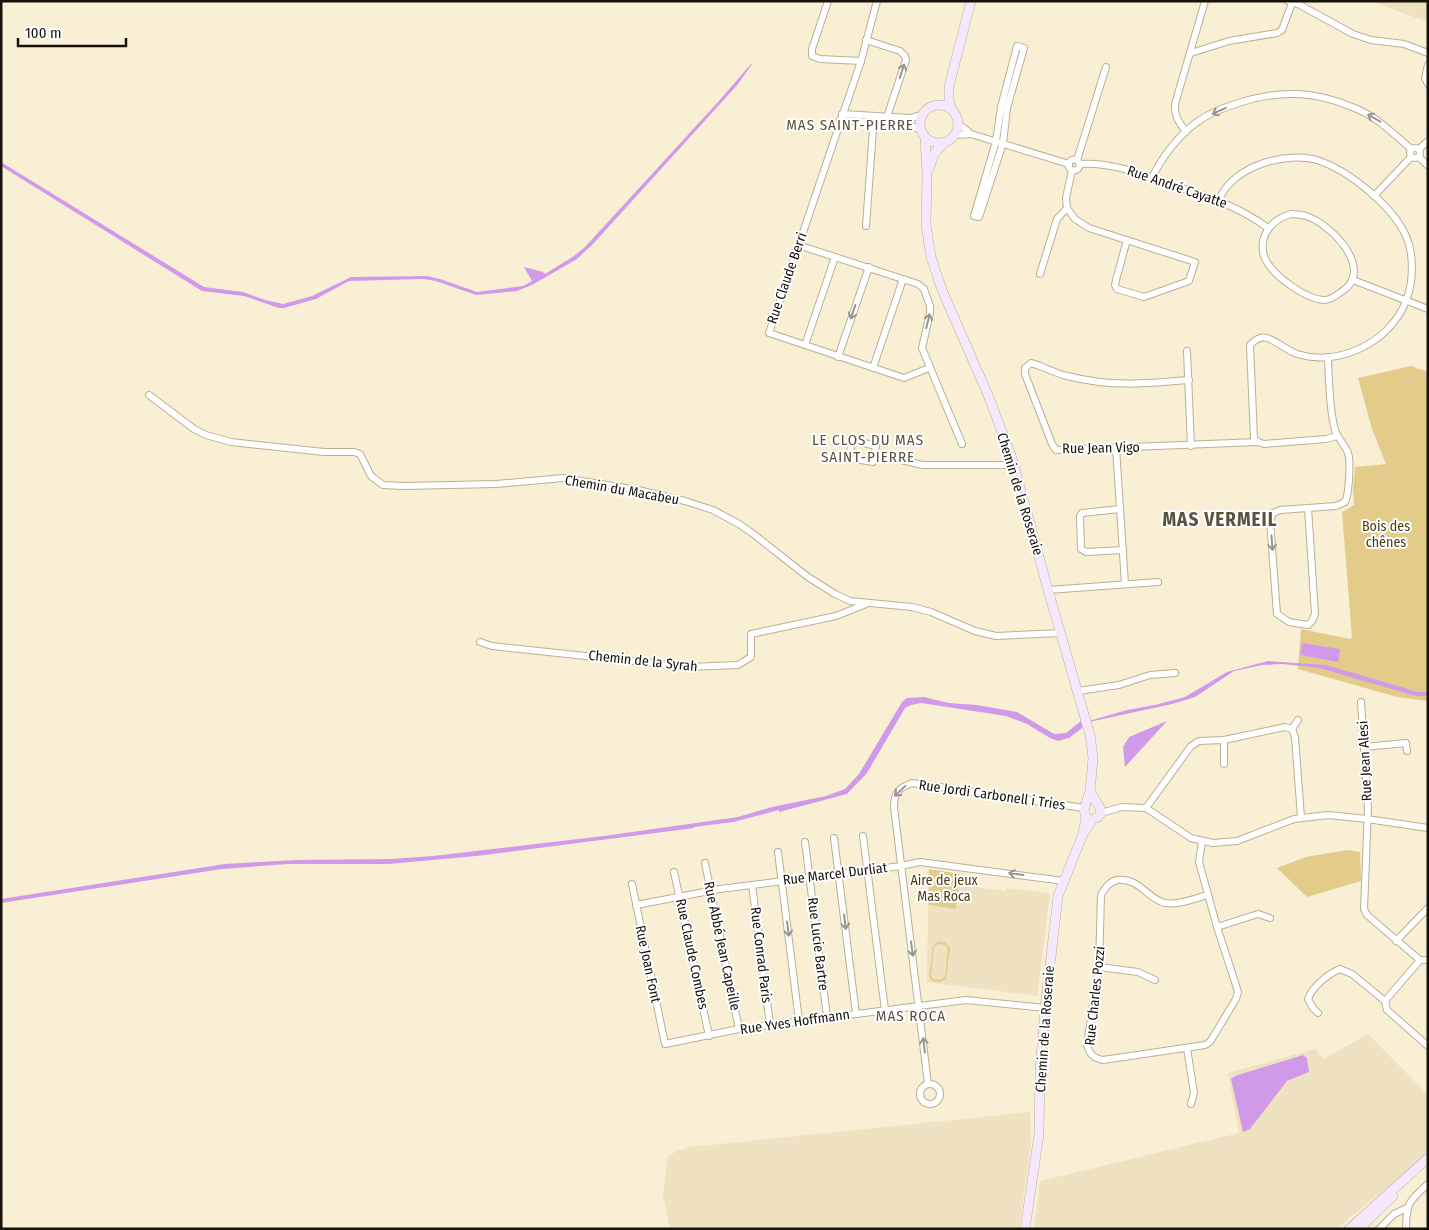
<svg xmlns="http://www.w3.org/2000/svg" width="1429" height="1230" font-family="'Fira Sans Condensed',sans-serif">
<rect width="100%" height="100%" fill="#f9efd4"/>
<g fill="#efe2c1">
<path d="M1370 1H1428V22Z"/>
<path d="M959 885 1006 891 1007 888 1015 889 1048 893 1050 895 1037 996 927 982 928 905 956 909Z"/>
<path d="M1368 1034 1428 1095V1154L1336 1229H1034L1040 1181 1239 1133 1228 1073 1315 1049 1324 1059Z"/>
<path d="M1030 1112 1031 1143 1019 1229H670L663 1195 668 1156 679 1150 691 1147Z"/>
</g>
<g fill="#e3cb89" fill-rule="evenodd">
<path d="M1411 366 1428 372V701L1397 697 1298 669 1301 629 1350 639 1352 637 1342 512 1354 505 1353 490 1355 467 1386 464 1372 429 1358 378Z"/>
<path d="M1347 850 1360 852 1361 881 1307 897 1277 868 1306 857Z"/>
<path d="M929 869 960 874 956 909 928 905Z"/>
<path d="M938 941 946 943 950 948 946 979 940 982 932 981 929 977 933 946ZM938 944 946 945 948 950 945 977 940 980 933 979 931 975 934 947Z"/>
</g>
<g fill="#d199e9">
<path d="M751 64H752L738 84 594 243 577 259 532 285 517 291 476 295 436 281 423 279 349 281 316 299 284 308H279L244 296 202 291 1 166V162L204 287 243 292 265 300 283 304 312 296 351 277 427 276 440 279 477 292 523 286 532 281 524 267 543 272 545 274 574 256 585 247 718 102Z"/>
<path d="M1302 643 1340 649 1338 662 1300 655Z"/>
<path d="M1268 661 1326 665 1418 692H1428V696H1416L1319 668 1283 664 1262 665 1234 671 1195 697 1172 704 1089 722V721L1127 710 1155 705 1185 697 1227 672Z"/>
<path d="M924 697 949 703 977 705 1017 712 1054 734 1066 733 1081 721 1082 728 1069 738 1058 741 1050 738 1027 724 1006 716 921 703 911 705 905 708 867 773 847 794 779 812V810L733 822 694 827V828L476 856 389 864H288L222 869 1 903V899L225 864 296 860 391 859 433 856 604 836 738 817 772 807 826 796 845 789 859 774 902 702 907 698Z"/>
<path d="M1167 721 1125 767 1123 747 1129 737Z"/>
<path d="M1303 1055 1307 1058 1309 1072 1287 1081 1250 1129 1243 1132 1231 1079 1235 1076Z"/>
</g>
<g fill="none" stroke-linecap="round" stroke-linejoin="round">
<g stroke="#b9b096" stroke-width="8">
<g id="street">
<path d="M828 1 812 49V56L820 59 861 61"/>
<path d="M877 1 861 61 769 333 904 378 929 368"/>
<path d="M1288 1 1300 5 1353 34 1371 40 1404 44 1428 53"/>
<path d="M866 40 900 51 905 56 906 60 887 117"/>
<path d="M1017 46 1024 48 1007 108 1003 143 979 217 974 216 996 141 1001 107Z"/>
<path d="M1191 53 1229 41 1277 33 1282 30 1292 3"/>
<path d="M1428 65 1425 78 1428 84"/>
<path d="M842 114 910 118 922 115"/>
<path d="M840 120 909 125 921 130"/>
<path d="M959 124 971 134"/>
<path d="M1186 132C1179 122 1174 116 1175 104L1205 1"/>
<path d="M956 135 971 134 1069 164"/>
<circle cx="1415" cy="153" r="5"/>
<path d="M1419 149 1428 141"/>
<path d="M1419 157 1428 166"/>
<circle cx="1074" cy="165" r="5.5"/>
<path d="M1077 160 1106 67"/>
<path d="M1080 164C1111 162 1137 173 1166 183 1203 195 1235 204 1268 228"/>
<path d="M1152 178C1161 158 1179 135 1197 122 1219 106 1263 94 1290 94 1313 93 1336 100 1357 109 1378 118 1394 134 1411 149"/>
<path d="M1374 196 1411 157"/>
<path d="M1219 200C1232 166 1287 150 1320 161 1349 171 1391 205 1405 234 1414 252 1414 281 1406 301 1390 342 1340 367 1297 354 1286 350 1277 341 1267 338 1260 336 1255 340 1250 345L1254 439 1258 442 1264 444 1326 439 1337 436"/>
<path d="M1067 208 1075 219 1089 228 1195 262 1189 281 1144 297 1117 289 1115 285 1116 280 1127 240"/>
<path d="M1291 214C1296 214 1302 215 1306 216 1332 224 1376 271 1341 292 1336 296 1330 300 1324 300 1305 299 1270 274 1264 256 1258 236 1272 219 1291 214Z"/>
<path d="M866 226 874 116"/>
<path d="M798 245 918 284 924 289 930 306V313L922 348 962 444"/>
<path d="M1040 274 1057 219 1067 208 1066 198 1072 170"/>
<path d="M1353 280 1428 309"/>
<path d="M805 345 835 257"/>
<path d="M1187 351 1191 446"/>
<path d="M838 357 869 267"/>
<path d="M873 368 903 279"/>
<path d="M1189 380C1144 384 1111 387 1067 376 1054 373 1043 366 1031 363L1025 368V374L1052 444 1056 450 1258 442"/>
<path d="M149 395 194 429 206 435 231 442 324 452H354L360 454 371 476 383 485 404 486 496 484 563 478 638 490 685 501 713 510 739 524 752 533 808 577 835 594 850 601 912 607 931 612 975 631 996 636 1061 633"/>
<path d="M852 440 876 446 873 462 849 458Z"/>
<path d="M1116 448 1125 584"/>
<path d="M875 454 923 465H1014"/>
<path d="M1308 508 1315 614 1312 621 1308 625 1289 622 1277 614 1270 521 1273 513 1280 510 1336 506 1345 502C1349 495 1351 461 1348 453 1345 445 1338 439 1335 430 1329 409 1329 379 1328 357"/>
<path d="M1120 509 1082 513 1080 516 1081 549 1086 552 1123 550"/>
<path d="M1048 590 1158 582"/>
<path d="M480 642 492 646 689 667 738 665 751 657V634L836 616 866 604"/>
<path d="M1078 691 1119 685 1150 675 1175 673"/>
<path d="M1361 702 1368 808 1364 909 1367 915 1420 960H1428"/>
<path d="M1292 729 1298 720"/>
<path d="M1364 747 1406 743 1407 751"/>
<path d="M1224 764V740"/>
<path d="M1146 808 1191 746 1199 741 1224 740 1285 727 1292 729 1295 737 1301 817"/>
<path d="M1101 813 1122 807 1146 808 1191 838 1213 843 1237 841 1294 819 1328 815 1367 819 1428 828"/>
<path d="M863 836 885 1010"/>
<path d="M834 838 856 1014"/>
<path d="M1202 841 1199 862 1217 927 1235 982 1238 992 1236 999 1210 1042 1205 1045 1103 1060C1093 1058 1089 1054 1087 1044L1099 967 1101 895C1105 888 1109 882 1117 880 1139 877 1147 899 1165 903 1179 905 1194 899 1207 895"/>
<path d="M805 842 827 1017"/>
<path d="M778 852 799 1021"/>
<path d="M705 863 739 1029"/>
<path d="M674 872 709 1036"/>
<path d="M632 884 665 1044 739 1029 966 1000 1045 1008"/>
<path d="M752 885 770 1025"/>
<path d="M636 905 720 889 901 866 920 862 1064 881"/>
<path d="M1217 927 1258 914 1270 918"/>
<path d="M1396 941 1428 908"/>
<path d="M1420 960 1385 1001 1387 1010 1428 1046"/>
<path d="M1099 967 1138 972 1155 980"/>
<path d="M1318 1013 1313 1008 1308 999C1312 987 1328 974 1340 969L1352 974 1385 1001"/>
<path d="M1187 1048 1194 1093 1191 1104"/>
<circle cx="930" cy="1094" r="10"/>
<path d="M928 1084 894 807C894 792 899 788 912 783L1084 808"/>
<path d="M1379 1229 1394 1214 1407 1208"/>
<path d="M1406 1229C1406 1203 1409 1201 1428 1184"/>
</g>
</g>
<g stroke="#b9b096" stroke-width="10">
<g id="secondary">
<circle cx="939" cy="124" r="19"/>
<path d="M952 110 949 100V86L971 1"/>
<path d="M925 137 927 175 926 225 931 257 942 290 988 395 1012 458 1048 590 1090 735 1093 758 1090 791 1084 810 1086 817 1083 834"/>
<path d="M929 169 934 154 943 144"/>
<path d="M1025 1229 1039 1134 1040 1071 1045 1008 1058 896 1083 834 1093 819 1098 817 1101 813 1100 808 1090 791"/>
<path d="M1349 1229 1428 1158"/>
<path d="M1359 1229 1393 1196"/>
</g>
</g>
<use href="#street" stroke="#fff" stroke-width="6"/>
<use href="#secondary" stroke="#f5e7fc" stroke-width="9"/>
</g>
<defs><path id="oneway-shaft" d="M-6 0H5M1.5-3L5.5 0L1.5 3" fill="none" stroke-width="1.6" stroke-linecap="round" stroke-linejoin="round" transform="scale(1.25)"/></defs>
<g stroke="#969590">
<use href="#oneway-shaft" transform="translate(902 71) rotate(-72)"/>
<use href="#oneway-shaft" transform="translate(1219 111) rotate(155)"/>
<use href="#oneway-shaft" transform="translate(1374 118) rotate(-150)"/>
<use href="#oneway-shaft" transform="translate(853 312) rotate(109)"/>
<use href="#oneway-shaft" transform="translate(928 321) rotate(-76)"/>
<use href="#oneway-shaft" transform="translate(1272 543) rotate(86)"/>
<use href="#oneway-shaft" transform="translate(900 791) rotate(137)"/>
<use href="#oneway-shaft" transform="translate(1016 874) rotate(-172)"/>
<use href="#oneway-shaft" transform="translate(845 922) rotate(83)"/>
<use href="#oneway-shaft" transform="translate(788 929) rotate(83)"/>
<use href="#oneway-shaft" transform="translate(912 949) rotate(82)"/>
<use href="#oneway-shaft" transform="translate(924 1045) rotate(-96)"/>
</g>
<g text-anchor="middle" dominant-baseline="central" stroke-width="4" stroke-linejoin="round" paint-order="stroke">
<g font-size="14" fill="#161309" stroke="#fff">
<text transform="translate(1177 187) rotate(19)">Rue André Cayatte</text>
<text transform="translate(787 278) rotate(-71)">Rue Claude Berri</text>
<text transform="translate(1101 448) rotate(-1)">Rue Jean Vigo</text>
<text transform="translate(622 490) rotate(10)">Chemin du Macabeu</text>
<text transform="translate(1020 494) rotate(73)">Chemin de la Roseraie</text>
<text transform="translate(643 661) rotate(6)">Chemin de la Syrah</text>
<text transform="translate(1365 761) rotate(-93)">Rue Jean Alesi</text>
<text transform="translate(992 795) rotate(8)">Rue Jordi Carbonell i Tries</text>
<text transform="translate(835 874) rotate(-7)">Rue Marcel Durliat</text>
<text transform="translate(818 944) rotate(83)">Rue Lucie Bartre</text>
<text transform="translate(722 946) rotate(78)">Rue Abbé Jean Capeille</text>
<text transform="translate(692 954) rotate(78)">Rue Claude Combes</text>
<text transform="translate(761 955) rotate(83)">Rue Conrad Paris</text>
<text transform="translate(648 964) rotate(78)">Rue Joan Font</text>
<text transform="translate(1095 996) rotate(-84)">Rue Charles Pozzi</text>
<text transform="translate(795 1022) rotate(-8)">Rue Yves Hoffmann</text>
<text transform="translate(1045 1029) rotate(-86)">Chemin de la Roseraie</text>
</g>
<g font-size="14" fill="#4b3d12" stroke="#fff">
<text x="1386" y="526">Bois des<tspan x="1386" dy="16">chênes</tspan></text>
<text x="944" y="880">Aire de jeux<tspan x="944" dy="16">Mas Roca</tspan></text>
</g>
<g font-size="15" letter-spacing="1" fill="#5a523c" stroke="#fff">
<text x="850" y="125">MAS SAINT-PIERRE</text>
<text x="868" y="440">LE CLOS DU MAS<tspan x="868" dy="17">SAINT-PIERRE</tspan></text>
<text x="911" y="1016">MAS ROCA</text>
</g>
<g font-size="19" font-weight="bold" letter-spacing="1" fill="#5a523c" stroke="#fff">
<text x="1220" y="519">MAS VERMEIL</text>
</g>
</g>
<rect width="1429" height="1230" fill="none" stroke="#161309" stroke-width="5"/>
<path d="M18 38v8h108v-8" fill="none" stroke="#161309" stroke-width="2.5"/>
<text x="25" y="38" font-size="15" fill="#161309" stroke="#ffffff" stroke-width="4" paint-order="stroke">100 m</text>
</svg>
